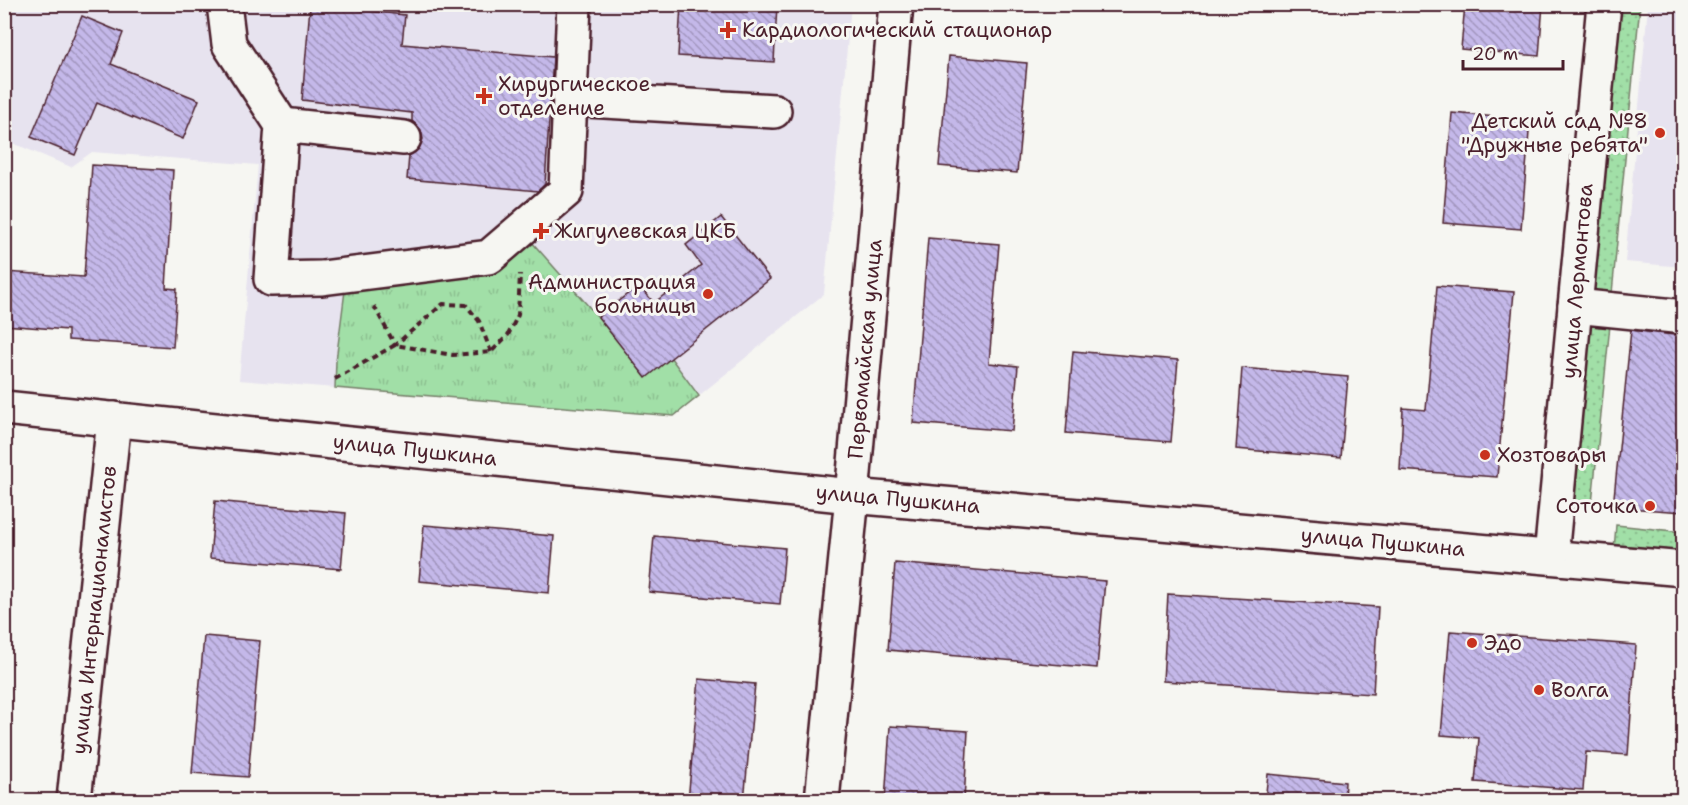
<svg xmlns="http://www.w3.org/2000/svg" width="1688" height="805" font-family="'Shantell Sans',sans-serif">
<defs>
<pattern id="grass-dots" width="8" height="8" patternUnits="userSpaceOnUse" patternTransform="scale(1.5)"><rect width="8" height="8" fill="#a1dfa7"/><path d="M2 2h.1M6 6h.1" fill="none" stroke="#8cbf90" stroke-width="1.8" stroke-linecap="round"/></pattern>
<pattern id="park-tufts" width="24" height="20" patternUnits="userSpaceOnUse" patternTransform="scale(1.5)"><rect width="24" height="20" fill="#a1dfa7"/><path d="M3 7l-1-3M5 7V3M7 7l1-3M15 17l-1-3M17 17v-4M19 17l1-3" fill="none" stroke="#8cbf90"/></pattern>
<pattern id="building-back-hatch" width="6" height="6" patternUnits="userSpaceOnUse" patternTransform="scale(1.5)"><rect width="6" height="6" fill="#c4b8e9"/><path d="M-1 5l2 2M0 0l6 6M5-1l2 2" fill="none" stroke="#a195bd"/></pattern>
</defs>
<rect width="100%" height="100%" fill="#f6f6f2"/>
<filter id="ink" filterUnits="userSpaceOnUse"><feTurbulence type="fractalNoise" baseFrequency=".0167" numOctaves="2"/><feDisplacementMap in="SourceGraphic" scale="12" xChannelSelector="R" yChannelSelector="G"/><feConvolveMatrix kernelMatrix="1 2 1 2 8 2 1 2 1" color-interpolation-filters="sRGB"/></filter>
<g filter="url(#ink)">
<g fill="#e7e3ef">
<path d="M4 5H851L824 294 674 416 239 380 258 165 92 152 71 167 5 140Z"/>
<path d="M1648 5H1683V267L1625 262Z"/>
</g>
<g fill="url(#grass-dots)" stroke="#767f69" stroke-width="1.5">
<path d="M1618 5H1640L1612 293 1590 291Z"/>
<path d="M1590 313 1611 315 1592 503 1570 501Z"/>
<path d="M1616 525 1683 532V557L1614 550Z"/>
</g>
<path fill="url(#park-tufts)" stroke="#767f69" stroke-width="1.5" d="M530 240 598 317 646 377 671 358 699 396 674 416 335 388 336 361 347 275Z"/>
<g fill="url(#building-back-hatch)" stroke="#4a1f2b" stroke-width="1.5">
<path d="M329 4H360L359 10 405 15 402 44 553 57 545 184 538 191 407 179 409 156 419 149 423 139 421 130 412 121V113L302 100 310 7 328 9Z"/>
<path d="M681 4H777L774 62 678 56Z"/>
<path d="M1465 4H1543L1539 56 1461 49Z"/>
<path d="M82 16 123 33 111 64 199 100 183 139 97 103 75 155 31 137Z"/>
<path d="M949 56 1027 63 1017 173 939 166Z"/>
<path d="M1452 113 1530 120 1521 229 1443 223Z"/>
<path d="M92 165 173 170 166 288 177 289 173 347 68 340V330L4 325V272L84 277Z"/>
<path d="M721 217 770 279 646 378 598 317 639 285 654 303 701 265 686 245Z"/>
<path d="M928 238 999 244 989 363 1018 366 1012 431 913 423Z"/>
<path d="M1437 286 1514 292 1497 477 1400 470 1403 408 1426 410Z"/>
<path d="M1631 330 1683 336V512L1613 507Z"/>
<path d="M1073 351 1178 360 1171 442 1066 433Z"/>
<path d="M1242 368 1348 377 1341 458 1236 449Z"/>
<path d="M215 501 346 513 341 569 210 558Z"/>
<path d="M424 525 554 536 549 593 419 581Z"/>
<path d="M654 536 785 548 780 604 649 592Z"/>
<path d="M895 563 1105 581 1097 668 888 650Z"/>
<path d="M1168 594 1378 607 1373 694 1163 681Z"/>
<path d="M1450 631 1636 645 1628 755 1586 752 1583 790 1475 782 1479 738 1441 735Z"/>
<path d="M204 636 260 641 248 777 192 773Z"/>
<path d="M699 679 755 684 744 801H688Z"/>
<path d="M890 726 968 731 964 801H885Z"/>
<path d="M1268 774 1345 782 1344 801H1265Z"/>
</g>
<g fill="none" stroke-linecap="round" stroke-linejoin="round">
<g stroke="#4a1f2b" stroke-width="38">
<g id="minor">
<path d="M224 4 229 44 282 125 271 279 322 278 489 257 566 191 574 4"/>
<path d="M570 99 774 111"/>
<path d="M282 125 404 138"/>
<path d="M1575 306 1684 317"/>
<path d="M4 408 852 496 1684 569"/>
<path d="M1551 557 1604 4"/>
<path d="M74 800 114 419"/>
<path d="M822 800 852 496 896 4"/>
</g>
</g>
<g stroke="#4a1f2b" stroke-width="4" stroke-dasharray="6 4.5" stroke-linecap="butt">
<path d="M374 306 395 345 443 304 466 305 479 321 491 352"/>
<path d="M335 379 395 345 453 355 491 352 508 335 518 315 520 274"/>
</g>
<use href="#minor" stroke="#f6f6f2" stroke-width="33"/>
</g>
</g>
<g fill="#c8321e" stroke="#f6f6f2" stroke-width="2">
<path d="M725 21h6v6h6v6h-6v6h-6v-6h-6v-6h6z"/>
<path d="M481 87h6v6h6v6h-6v6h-6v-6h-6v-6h6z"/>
<circle cx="1660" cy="133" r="6"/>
<path d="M538 222h6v6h6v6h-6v6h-6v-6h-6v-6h6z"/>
<circle cx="708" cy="294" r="6"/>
<circle cx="1485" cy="455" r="6"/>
<circle cx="1650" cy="506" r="6"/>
<circle cx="1472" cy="643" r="6"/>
<circle cx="1539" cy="690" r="6"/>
</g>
<g text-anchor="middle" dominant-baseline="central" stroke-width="6" stroke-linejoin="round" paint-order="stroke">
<g font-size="21" fill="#4a1f2b" stroke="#f6f6f2" text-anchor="start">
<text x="742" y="30">Кардиологический стационар</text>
<text x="498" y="84">Хирургическое<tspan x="498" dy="24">отделение</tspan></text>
<text x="1648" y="121" text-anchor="end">Детский сад №8<tspan x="1648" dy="24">"Дружные ребята"</tspan></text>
<text x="554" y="231">Жигулевская ЦКБ</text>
<text x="696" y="282" text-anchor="end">Администрация<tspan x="696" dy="24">больницы</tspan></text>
<text x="1497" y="455">Хозтовары</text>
<text x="1638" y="506" text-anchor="end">Соточка</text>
<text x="1484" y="643">Эдо</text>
<text x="1551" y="690">Волга</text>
</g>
<g font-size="21" fill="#4a1f2b" stroke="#f6f6f2">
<text transform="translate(1577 281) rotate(-85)">улица Лермонтова</text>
<text transform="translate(865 349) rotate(-85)">Первомайская улица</text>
<text transform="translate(415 450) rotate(6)">улица Пушкина</text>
<text transform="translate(898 499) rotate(5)">улица Пушкина</text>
<text transform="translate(1383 542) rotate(5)">улица Пушкина</text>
<text transform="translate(94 610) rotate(-84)">улица Интернационалистов</text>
</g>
</g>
<rect width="1688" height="805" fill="none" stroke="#f6f6f2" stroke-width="24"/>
<rect x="12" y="12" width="1664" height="781" fill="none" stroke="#4a1f2b" stroke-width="2" filter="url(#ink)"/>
<path d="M1463 60v9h100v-9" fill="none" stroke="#4a1f2b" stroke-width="3"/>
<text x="1472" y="60" font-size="18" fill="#4a1f2b" stroke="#f6f6f2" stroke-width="4.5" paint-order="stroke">20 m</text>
</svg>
